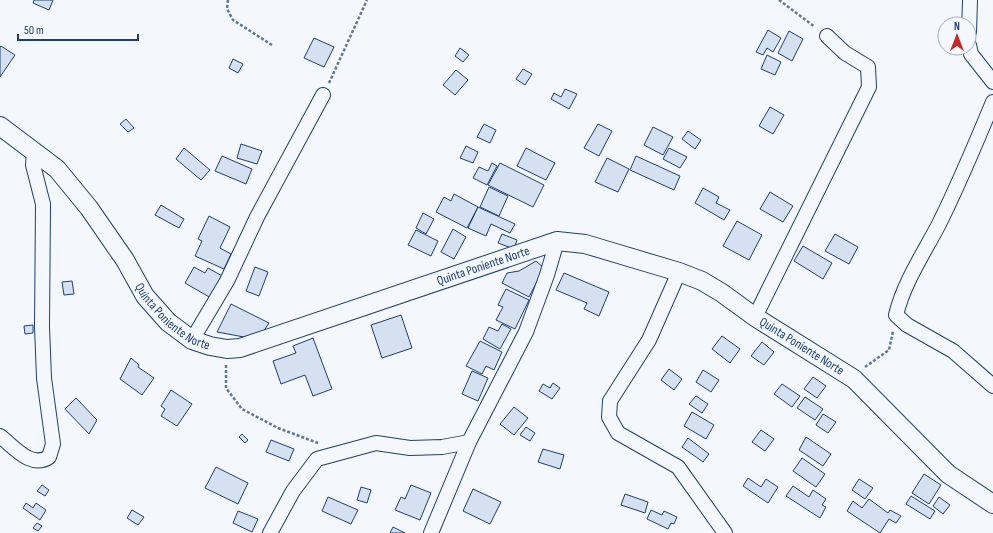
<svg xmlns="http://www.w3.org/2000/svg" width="993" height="533" font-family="'Sofia Sans Condensed',sans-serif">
<rect width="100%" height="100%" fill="#f4f7fb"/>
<g fill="#d5e0f0" stroke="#1d3f73">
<path d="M34 0H53L49 10 33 3Z"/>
<path d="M768 30 781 38 773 52 767 48 763 55 756 52Z"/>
<path d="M789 31 803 39 792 61 778 53Z"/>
<path d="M314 38 334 47 324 67 304 58Z"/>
<path d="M1 46 15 55 0 77V47Z"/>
<path d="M460 48 469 55 463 62 455 56Z"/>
<path d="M767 55 781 62 775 75 761 69Z"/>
<path d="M233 59 243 64 238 73 229 68Z"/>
<path d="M523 69 532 74 525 85 516 79Z"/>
<path d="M456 70 468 80 455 95 443 85Z"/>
<path d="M565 89 577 94 569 109 551 99 554 93 561 97Z"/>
<path d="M770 107 784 115 773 134 759 126Z"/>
<path d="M126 119 134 128 128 132 120 124Z"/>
<path d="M484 124 496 130 490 143 477 137Z"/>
<path d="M598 124 612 131 599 156 584 148Z"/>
<path d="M653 127 673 137 663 155 644 145Z"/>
<path d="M688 131 701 140 695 149 682 139Z"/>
<path d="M241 144 262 151 257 164 237 158Z"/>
<path d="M466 146 478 152 473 163 460 158Z"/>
<path d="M184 148 210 170 201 180 176 159Z"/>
<path d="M526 148 555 163 546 180 517 166Z"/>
<path d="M669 148 687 157 680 168 663 159Z"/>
<path d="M222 156 252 169 246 184 215 171Z"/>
<path d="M636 156 680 176 674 190 630 170Z"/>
<path d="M607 158 629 169 618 192 595 182Z"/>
<path d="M492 163 497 166 487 185 473 178 479 167 488 171Z"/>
<path d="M500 163 544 185 533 207 488 185Z"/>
<path d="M489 187 508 196 499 216 480 207Z"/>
<path d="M703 188 719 197 716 203 730 210 724 220 695 203Z"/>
<path d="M770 192 793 206 783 222 760 209Z"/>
<path d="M454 194 478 207 467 228 436 212 444 197 451 201Z"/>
<path d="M161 205 184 219 179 228 155 215Z"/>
<path d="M478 207 515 224 510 233 491 224 486 236 468 228Z"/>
<path d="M423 213 434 219 426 234 416 228Z"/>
<path d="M209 216 230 227 220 248 231 254 224 269 195 256 202 241 198 239Z"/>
<path d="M737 221 762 235 749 260 723 246Z"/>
<path d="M453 229 466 237 454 259 441 252Z"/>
<path d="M416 230 438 241 431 256 408 245Z"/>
<path d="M502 234 517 240 514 249 498 243Z"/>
<path d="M835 234 858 247 849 264 825 251Z"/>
<path d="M803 246 832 263 823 279 794 261Z"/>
<path d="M536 261 544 268 529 297 502 283 507 273 519 271Z"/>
<path d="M194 267 205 273 208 268 224 277 211 298 185 283Z"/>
<path d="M255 267 268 272 259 296 246 291Z"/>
<path d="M564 273 609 292 599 316 584 309 587 303 556 290Z"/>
<path d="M72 281 74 294 64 295 62 282Z"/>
<path d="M506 289 529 300 515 329 496 320 503 307 498 305Z"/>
<path d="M231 304 269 323 263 332 244 337 217 332Z"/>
<path d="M401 315 412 348 382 358 371 325Z"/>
<path d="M502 324 511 329 500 349 483 339 489 327 498 331Z"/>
<path d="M33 325V333L25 334 24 326Z"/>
<path d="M722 336 740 349 730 363 712 349Z"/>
<path d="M313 338 332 389 313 396 305 375 281 384 273 361 296 353 293 346Z"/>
<path d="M480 341 502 352 494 370 486 366 482 374 466 366Z"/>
<path d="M762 342 774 352 764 365 751 356Z"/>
<path d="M131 358 139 365 138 367 154 378 142 395 120 379Z"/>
<path d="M669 369 682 379 674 390 661 380Z"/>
<path d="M703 370 719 380 711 392 696 382Z"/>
<path d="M472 371 488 378 478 401 462 394Z"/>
<path d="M813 377 826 386 817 398 804 389Z"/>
<path d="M553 383 560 388 552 399 539 391 543 384 550 388Z"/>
<path d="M782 384 800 396 792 407 774 394Z"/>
<path d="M171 390 192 404 177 426 161 416 165 409 161 406Z"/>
<path d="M696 396 708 404 702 413 689 404Z"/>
<path d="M805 397 823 409 815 420 797 408Z"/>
<path d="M76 398 97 420 89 434 65 409Z"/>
<path d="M514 407 528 418 514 435 500 424Z"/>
<path d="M692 412 714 425 706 439 684 426Z"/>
<path d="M823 414 836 422 828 433 816 425Z"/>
<path d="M526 427 535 433 530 441 520 435Z"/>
<path d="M761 430 774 439 765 451 752 442Z"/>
<path d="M242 434 248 440 245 443 239 437Z"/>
<path d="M806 437 831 454 823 466 799 450Z"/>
<path d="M688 438 709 454 703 462 682 447Z"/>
<path d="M271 440 294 449 289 461 266 452Z"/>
<path d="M543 449 564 455 560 469 538 462Z"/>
<path d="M802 458 825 474 816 487 793 471Z"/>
<path d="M216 467 248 483 238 504 205 488Z"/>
<path d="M924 474 941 485 929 504 912 493Z"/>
<path d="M748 478 761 487 766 479 778 487 768 503 743 486Z"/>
<path d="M859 479 873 488 865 499 852 490Z"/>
<path d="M42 485 49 490 45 496 37 491Z"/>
<path d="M411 485 431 493 420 520 395 510 401 497 405 499Z"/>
<path d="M793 486 809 497 813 490 826 499 822 505 826 507 820 518 786 496Z"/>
<path d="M361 487 371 490 367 503 357 500Z"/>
<path d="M473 489 501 502 490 524 463 511Z"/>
<path d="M625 494 648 502 645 513 621 505Z"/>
<path d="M911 496 935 511 930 519 906 504Z"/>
<path d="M328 497 358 510 351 524 322 511Z"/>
<path d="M939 497 950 505 943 514 933 506Z"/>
<path d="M869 499 888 513 890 510 901 516 896 523 889 519 880 533 847 511 853 501 862 508Z"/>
<path d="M26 503 33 508 36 503 46 510 40 520 23 508Z"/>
<path d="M132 510 144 517 138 525 127 518Z"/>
<path d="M651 510 662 515 664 511 677 517 674 524 671 523 668 529 647 519Z"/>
<path d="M238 511 258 519 252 532 233 523Z"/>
<path d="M37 523 42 526 38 531 33 528Z"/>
<path d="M393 527 405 533H390Z"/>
</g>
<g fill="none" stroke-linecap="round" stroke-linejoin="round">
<g stroke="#1d3f73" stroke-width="16">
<g id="minor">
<path d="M969 32 970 0"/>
<path d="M969 45 971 54 993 82"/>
<path d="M993 102C976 143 959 184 939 224 924 253 904 282 896 315L907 325 953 351 993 386"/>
<path d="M679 272 649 340 610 401 609 417 618 433 678 467 725 533"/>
<path d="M755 317 869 87 868 67 845 53 827 36"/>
<path d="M192 340 227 281 257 217 323 95"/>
<path d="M0 436C14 447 31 469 49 457L53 444 44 378 42 327 43 204 33 165 34 151"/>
<path d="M270 533 293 491 317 459 376 443 410 448 442 447 469 442"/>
<path d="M431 533 469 442 526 332 547 275 557 241"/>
</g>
</g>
<g stroke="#1d3f73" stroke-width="20">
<g id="tertiary">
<path id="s1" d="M0 126 57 169 89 208 125 260 145 296 168 322 192 340 210 346 227 349 240 348 557 241 585 244 679 272 702 281 722 293 755 317 854 379 948 474 993 504"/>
</g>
</g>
<g stroke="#5e769c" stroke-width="2.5" stroke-dasharray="3 2" stroke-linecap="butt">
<path d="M228 0 227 9 233 20 272 45"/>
<path d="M779 0 815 27"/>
<path d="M329 83 367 0"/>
<path d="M226 365V388L242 409 278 428 318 443"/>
<path d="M865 367 889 350 893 331"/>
</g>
<use href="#minor" stroke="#f4f7fb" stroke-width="14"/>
<use href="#tertiary" stroke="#f4f7fb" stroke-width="18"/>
</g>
<g text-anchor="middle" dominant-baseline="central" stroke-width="3" stroke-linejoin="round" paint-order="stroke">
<g font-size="13" fill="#1d3f73" stroke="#f4f7fb">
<text stroke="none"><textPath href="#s1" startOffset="597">Quinta Poniente Norte</textPath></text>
<text stroke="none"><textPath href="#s1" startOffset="261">Quinta Poniente Norte</textPath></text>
<text stroke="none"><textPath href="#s1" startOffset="945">Quinta Poniente Norte</textPath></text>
</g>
</g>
<g transform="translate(957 36)"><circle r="19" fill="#f4f7fb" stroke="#9eadc5"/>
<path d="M0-3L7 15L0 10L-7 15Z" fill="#c62828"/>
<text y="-6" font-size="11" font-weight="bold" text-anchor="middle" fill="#1d3f73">N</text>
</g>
<path d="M18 34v6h120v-6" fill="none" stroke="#1d3f73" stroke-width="2"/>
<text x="24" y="34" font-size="12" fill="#1d3f73" stroke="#f4f7fb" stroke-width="3" paint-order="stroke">50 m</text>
</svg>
